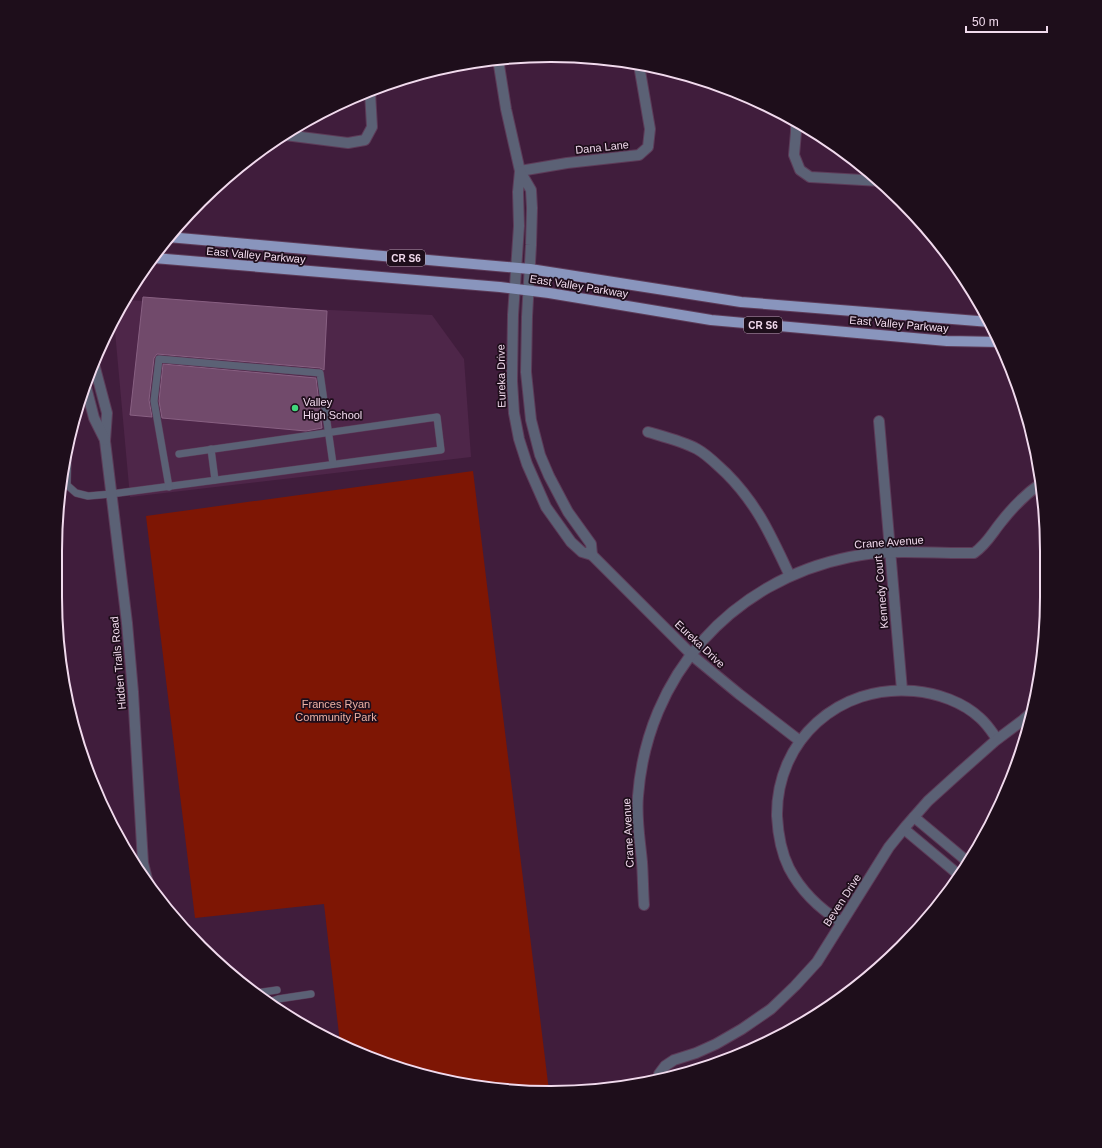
<svg xmlns="http://www.w3.org/2000/svg" width="1102" height="1148" font-family="Arial,sans-serif">
<rect width="100%" height="100%" fill="#401d3c"/>
<path fill="#4e2649" d="M124 300 432 315 464 359 471 457 130 497 114 320Z"/>
<path fill="#7e1604" d="M473 471 549 1091 486 1089 392 1067 340 1043 324 904 195 918 146 516Z"/>
<g fill="#714a6b" stroke="#886082">
<path d="M143 297 327 311 324 370 320 368 157 354 154 358 149 400 152 417 130 415Z"/>
<path d="M163 364 316 378 322 428 306 431 162 418 159 401Z"/>
</g>
<g fill="none" stroke-linecap="round" stroke-linejoin="round">
<g stroke="#5c3b58" stroke-width="8">
<g id="service">
<path d="M211 449 215 480"/>
<path d="M68 450 67 485 76 493 88 496 111 494 441 450 437 417 179 454"/>
<path d="M169 487 154 401 159 359 320 373 333 464"/>
<path d="M256 993 277 990"/>
<path d="M269 1002 278 999 311 994"/>
</g>
</g>
<g stroke="#5c3b58" stroke-width="12">
<g id="minor">
<path d="M498 59 506 109 520 171 567 163 639 155 648 147 650 129 639 65"/>
<path d="M796 120V132L794 155 800 170 810 177 880 181"/>
<path d="M285 135 348 143 365 140 372 127 370 92"/>
<path d="M879 421 902 690"/>
<path d="M648 432C665 437 682 441 697 449 708 455 717 465 726 473 758 505 771 536 790 576"/>
<path d="M592 555 694 657 739 694 800 741"/>
<path d="M914 817 968 862"/>
<path d="M904 829 959 875"/>
<path d="M644 905C643 891 643 876 642 862 640 840 636 819 638 796 647 676 731 581 850 557 891 548 932 554 974 553 987 544 992 533 1002 521 1013 507 1026 494 1040 484"/>
<path d="M841 922C820 909 801 891 789 868 781 852 778 834 777 816 776 740 839 684 914 691 937 693 963 702 980 718 987 724 992 732 997 739"/>
<path d="M660 1079 659 1074 665 1066 674 1060 696 1053 716 1044 742 1029 771 1009 795 986 817 962 889 847 906 826 928 801 960 772 995 741 1023 720 1032 712"/>
</g>
</g>
<g stroke="#5c3b58" stroke-width="12">
<g id="tertiary">
<path d="M520 171 531 190 532 208 531 245 527 317 526 372 531 420 540 455 549 476 568 512 591 544 592 555 582 552 571 542 546 507 527 464 519 439 514 413 512 381 513 315 519 226 518 192Z"/>
<path d="M94 364 107 413 105 441 127 623 133 692 143 863 148 883"/>
<path d="M85 383 94 418 105 440"/>
</g>
</g>
<g stroke="#5c3b58" stroke-width="12">
<g id="primary">
<path d="M168 237 530 269 741 302 990 322"/>
<path d="M154 258 500 287 549 293 711 320 947 341 1000 342"/>
</g>
</g>
<use href="#service" stroke="#5b6175" stroke-width="7"/>
<use href="#minor" stroke="#5b6175" stroke-width="10"/>
<use href="#tertiary" stroke="#5b6175" stroke-width="10"/>
<use href="#primary" stroke="#8995bd" stroke-width="10"/>
</g>
<circle fill="#41d77c" stroke="#1e0e1b" stroke-width="1.5" cx="295" cy="408" r="4"/>
<g text-anchor="middle" dominant-baseline="central" stroke-width="3.5" stroke-linejoin="round" paint-order="stroke">
<g fill="#1e0e1b" stroke="#b29dae" stroke-width="1">
<rect x="387" y="250" width="38" height="16" rx="3"/>
<rect x="744" y="317" width="38" height="16" rx="3"/>
</g>
<g font-size="10" font-weight="bold" fill="#f1daed">
<text x="406" y="258">CR S6</text>
<text x="763" y="325">CR S6</text>
</g>
<g font-size="11" fill="#f1daed" stroke="#1e0e1b">
<text transform="translate(602 147) rotate(-6)">Dana Lane</text>
<text transform="translate(256 255) rotate(5)">East Valley Parkway</text>
<text transform="translate(579 286) rotate(9)">East Valley Parkway</text>
<text transform="translate(899 324) rotate(5)">East Valley Parkway</text>
<text transform="translate(501 376) rotate(-91)">Eureka Drive</text>
<text transform="translate(889 542) rotate(-4)">Crane Avenue</text>
<text transform="translate(881 592) rotate(-95)">Kennedy Court</text>
<text transform="translate(700 644) rotate(43)">Eureka Drive</text>
<text transform="translate(118 663) rotate(-95)">Hidden Trails Road</text>
<text transform="translate(628 833) rotate(-93)">Crane Avenue</text>
<text transform="translate(842 900) rotate(-57)">Beven Drive</text>
</g>
<g font-size="11" fill="#f1daed" stroke="#1e0e1b" text-anchor="start">
<text x="303" y="402">Valley<tspan x="303" dy="13">High School</tspan></text>
</g>
<g font-size="11" fill="#ecb0a3" stroke="#1e0e1b">
<text x="336" y="704">Frances Ryan<tspan x="336" dy="13">Community Park</tspan></text>
</g>
</g>
<path d="M0 0H1102V1148H0ZM551 62H551A489 489 0 0 1 1040 551V597A489 489 0 0 1 551 1086H551A489 489 0 0 1 62 597V551A489 489 0 0 1 551 62Z" fill="#1e0e1b" fill-rule="evenodd"/>
<path fill="none" stroke="#f1daed" stroke-width="2" d="M551 62H551A489 489 0 0 1 1040 551V597A489 489 0 0 1 551 1086H551A489 489 0 0 1 62 597V551A489 489 0 0 1 551 62Z"/>
<path d="M966 26v6h81v-6" fill="none" stroke="#f1daed" stroke-width="2"/>
<text x="972" y="26" font-size="12" fill="#f1daed" stroke="#1e0e1b" stroke-width="3" paint-order="stroke">50 m</text>
</svg>
